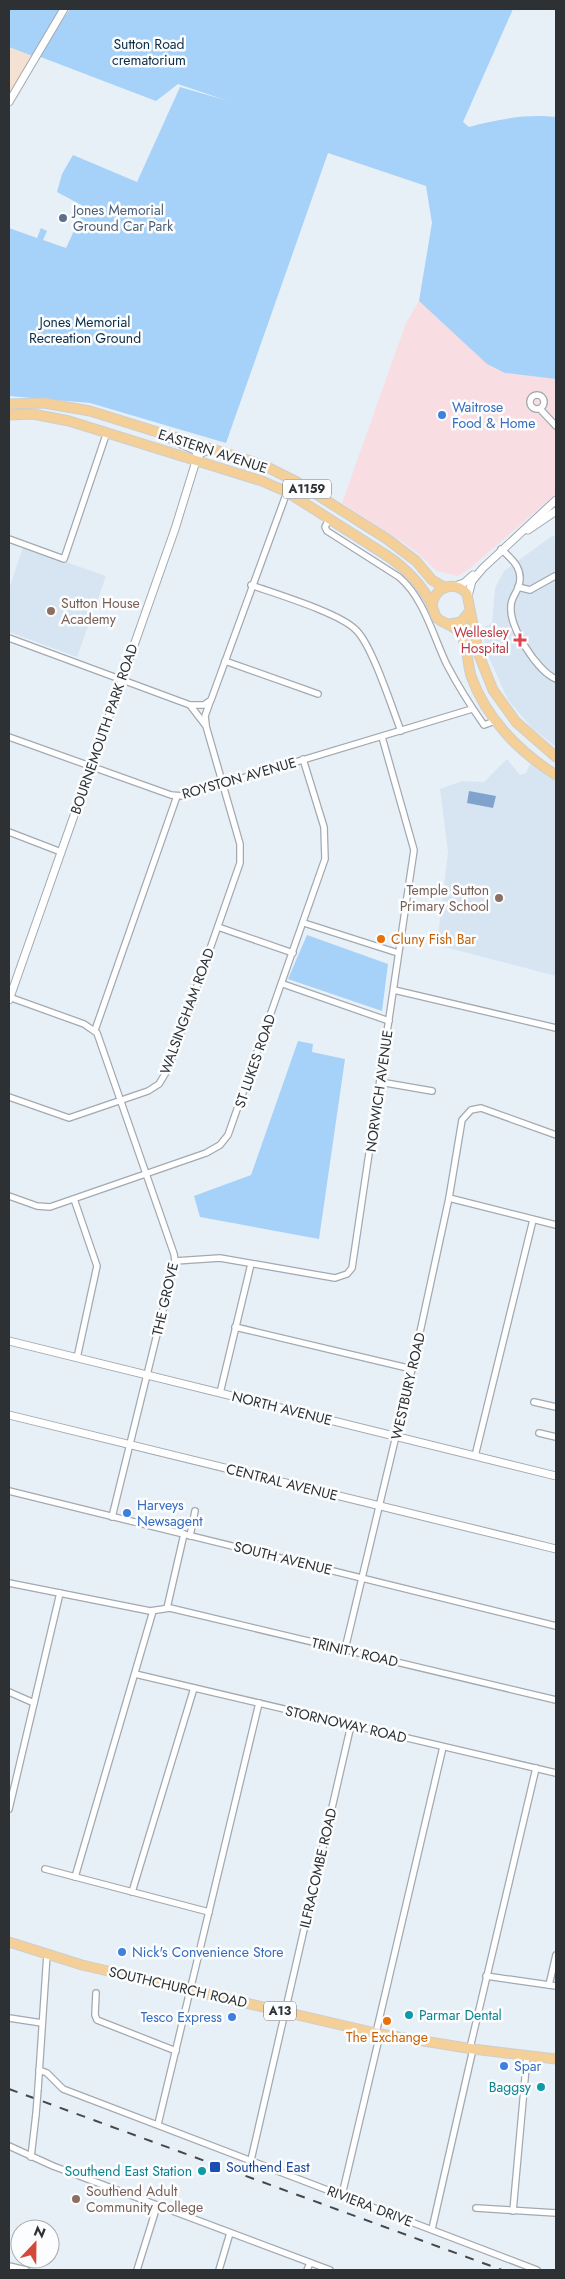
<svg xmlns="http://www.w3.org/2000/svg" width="565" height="2279" font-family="Jost,sans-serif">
<rect width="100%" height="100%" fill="#e8f0f7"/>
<path fill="#f8dde2" d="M419 301 487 364 505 373 556 379V494L468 570 457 576 437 571 414 550 342 503 406 323Z"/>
<path fill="#f5e1d2" d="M9 47 35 57 9 98Z"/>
<g fill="#d7e5f2">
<path d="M552 536 556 537V747L532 728 508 700 486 651 482 628 492 623 495 588 504 571Z"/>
<path d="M23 547 106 576 77 657 9 632V589Z"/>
<path d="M507 759 520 775 526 773 530 764 556 782V976L437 945 448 852 440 789 462 781 484 782Z"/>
</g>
<g fill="#a6d1f8">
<path d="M9 9H64L35 57 9 47Z"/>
<path d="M70 9H513L463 122 469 127C498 119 526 114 556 117V379L505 373 487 364 419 301 432 223 426 186 328 153 226 443 90 403 9 396V228L37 238 41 228 47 231 43 240 66 248 85 207 57 192 62 174 73 155 137 182 180 87 225 100 178 84 156 101 38 56Z"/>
<path d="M307 935 388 964 382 1011 288 979Z"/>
<path d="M298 1041 313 1044 312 1052 345 1059 319 1239 200 1217 194 1196 251 1175Z"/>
</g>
<path fill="#7fa3cc" d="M469 791 496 796 493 808 467 803Z"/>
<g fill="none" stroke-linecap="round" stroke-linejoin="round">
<g stroke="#a2a9b0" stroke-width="8">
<g id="minor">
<circle cx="537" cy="402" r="7"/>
<path d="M540 409 556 426"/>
<path d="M329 519 325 527 327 531 399 577C424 598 433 636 447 665 458 686 470 705 484 725L495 721"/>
<path d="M9 539 64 559 107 432"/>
<path d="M501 549C513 560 525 570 518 588 515 595 511 599 511 606 509 627 537 671 556 679"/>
<path d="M251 585C276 594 340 613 356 630 372 645 392 708 401 731"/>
<path d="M518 587 530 590 555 576"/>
<path d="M9 638 190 705 206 726 240 844V863L168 1069 159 1084 148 1091 69 1118 9 1097"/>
<path d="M225 661 318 694"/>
<path d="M190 705H204L211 700 287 492"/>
<path d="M206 724 205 716 210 702"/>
<path d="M9 737 171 795 183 796 472 709"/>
<path d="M9 832 61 852"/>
<path d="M304 923 398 953"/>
<path d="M218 927 293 953"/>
<path d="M283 984 389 1021"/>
<path d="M394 990 556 1028"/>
<path d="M9 997 84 1024 97 1033 174 1254 175 1261 112 1517"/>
<path d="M95 1030 177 796"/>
<path d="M380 1082 432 1091"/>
<path d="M9 1196 37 1206 50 1207 206 1153 220 1145 228 1135 325 859 324 827 303 759"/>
<path d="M449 1198 556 1225"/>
<path d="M74 1199 97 1266 77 1358"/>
<path d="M175 1261 220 1258 335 1278 347 1274 352 1268 414 850 382 737"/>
<path d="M235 1327 412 1369"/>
<path d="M220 1393 251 1264"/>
<path d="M534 1402 556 1407"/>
<path d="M539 1433 556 1437"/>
<path d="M475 1456 533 1220"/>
<path d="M9 1491 556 1626"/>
<path d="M190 1536 195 1511"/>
<path d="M9 1583 150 1611 170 1608 556 1700"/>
<path d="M167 1608 184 1534"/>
<path d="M345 1649 412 1369 449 1198 462 1120 471 1110 481 1108 556 1135"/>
<path d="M135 1674 556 1773"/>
<path d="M9 1692 34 1703"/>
<path d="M9 1809 60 1593"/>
<path d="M45 1869 209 1912"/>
<path d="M75 1877 153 1611"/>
<path d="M132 1892 194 1688"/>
<path d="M486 1976 556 1986"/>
<path d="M549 1985 556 1955"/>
<path d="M96 1993 95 2015 97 2020 176 2051"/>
<path d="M9 2018 42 2023"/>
<path d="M376 2033 443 1747"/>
<path d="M470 2048 536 1768"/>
<path d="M39 2070 47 2073 63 2089 537 2270"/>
<path d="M38 2089 47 1954"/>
<path d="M158 2124 259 1703"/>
<path d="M9 2146 53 2166 330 2270"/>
<path d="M31 2157 36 2114"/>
<path d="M251 2160 351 1725"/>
<path d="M342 2195 380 2034"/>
<path d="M476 2208 556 2213"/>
<path d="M513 2211 527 2056"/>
<path d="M432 2229 473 2049"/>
<path d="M9 2266 26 2270"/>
<path d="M137 2270 157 2206"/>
<path d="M219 2270 230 2233"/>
<path d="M307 2270 310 2263"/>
</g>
</g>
<g stroke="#a2a9b0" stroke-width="9">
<g id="tertiary">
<path d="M9 102 64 9"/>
<path d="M172 440 195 450 198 456"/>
<path d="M528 530 556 511"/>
<path d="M455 586 464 583 473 575"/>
<path d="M468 596 472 581 483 568 556 500"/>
<path d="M9 1000 175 529 196 461 201 453 212 449"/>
<path d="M9 1341 556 1476"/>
<path d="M9 1415 556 1549"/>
</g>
</g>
<g stroke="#cdcece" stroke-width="11">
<g id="primary">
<path d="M9 404 44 403 90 411 263 465 297 482 387 539 416 561 432 580 444 587"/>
<path d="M9 415 33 414 69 421 262 481 287 492 386 555C404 567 421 584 431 603 433 608 434 613 437 618 444 624 453 625 459 632 468 642 467 663 471 676 486 718 519 752 556 775"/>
<path d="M432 605C435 586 455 580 467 594L479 655 493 690 516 722 556 757"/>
<path d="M450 624 461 622 470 611"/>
<path d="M9 1942 82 1965 380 2034 473 2049 556 2059"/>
</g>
</g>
<use href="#minor" stroke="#fff" stroke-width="5.5"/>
<use href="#tertiary" stroke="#fff" stroke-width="7"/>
<use href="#primary" stroke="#f4cf97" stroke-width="9"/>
<path stroke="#44484b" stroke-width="2" stroke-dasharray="9 9" stroke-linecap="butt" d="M9 2089 502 2270"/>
<g stroke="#a2a9b0" stroke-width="8" stroke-linecap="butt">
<path id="minor-bridge" d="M36 2114 38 2089"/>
</g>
<use href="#minor-bridge" stroke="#fff" stroke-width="5.5"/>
</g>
<circle fill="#5c6f8a" stroke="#fbfdfe" stroke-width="2" cx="63" cy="218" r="5"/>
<g fill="#3f7fe0" stroke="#fbfdfe" stroke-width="2">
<circle cx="442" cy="415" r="5"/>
<circle cx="127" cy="1513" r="5"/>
<circle cx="122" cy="1952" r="5"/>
<circle cx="232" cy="2017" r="5"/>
<circle cx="504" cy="2066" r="5"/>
</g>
<g fill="#8d6e63" stroke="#fbfdfe" stroke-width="2">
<circle cx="51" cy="611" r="5"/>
<circle cx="499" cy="898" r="5"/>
<circle cx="76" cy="2199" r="5"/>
</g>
<path fill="#e0444e" stroke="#fbfdfe" stroke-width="2" d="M517.5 632.5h5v5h5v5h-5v5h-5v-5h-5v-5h5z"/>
<g fill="#e8710a" stroke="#fbfdfe" stroke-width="2">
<circle cx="381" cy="939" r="5"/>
<circle cx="387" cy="2021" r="5"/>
</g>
<g fill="#0f9aa8" stroke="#fbfdfe" stroke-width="2">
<circle cx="409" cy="2015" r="5"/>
<circle cx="541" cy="2087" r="5"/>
<circle cx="202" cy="2171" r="5"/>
</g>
<rect fill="#1a4fb4" stroke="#fbfdfe" stroke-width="2" x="209" y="2161" width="12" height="12" rx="2.5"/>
<g text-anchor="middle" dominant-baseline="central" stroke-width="5" stroke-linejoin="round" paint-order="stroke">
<g fill="#fbfdfe" stroke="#6c6e71" stroke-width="1">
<rect x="283" y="479.5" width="48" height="19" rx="4"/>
<rect x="264" y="2001.5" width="32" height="19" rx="4"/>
</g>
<g font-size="12" font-weight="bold" fill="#2e3134">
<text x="307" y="489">A1159</text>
<text x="280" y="2011">A13</text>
</g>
<g font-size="14" fill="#0a2b45" stroke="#fbfdfe">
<text x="149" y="44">Sutton Road<tspan x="149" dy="16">crematorium</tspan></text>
<text x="85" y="322">Jones Memorial<tspan x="85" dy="16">Recreation Ground</tspan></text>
</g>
<g font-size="14" fill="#4e5e75" stroke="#fbfdfe" text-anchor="start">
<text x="73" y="210">Jones Memorial<tspan x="73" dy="16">Ground Car Park</tspan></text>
</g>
<g font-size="14" fill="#366cbe" stroke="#fbfdfe" text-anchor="start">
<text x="452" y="407">Waitrose<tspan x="452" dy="16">Food &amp; Home</tspan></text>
<text x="137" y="1505">Harveys<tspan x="137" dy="16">Newsagent</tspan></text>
<text x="132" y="1952">Nick's Convenience Store</text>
<text x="222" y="2017" text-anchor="end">Tesco Express</text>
<text x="514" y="2066">Spar</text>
</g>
<g font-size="14" fill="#2e3134" stroke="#fbfdfe">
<text transform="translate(213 451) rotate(18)">EASTERN AVENUE</text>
<text transform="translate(104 729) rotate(-71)">BOURNEMOUTH PARK ROAD</text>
<text transform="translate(239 778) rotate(-16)">ROYSTON AVENUE</text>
<text transform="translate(187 1011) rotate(-70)">WALSINGHAM ROAD</text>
<text transform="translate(255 1061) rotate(-71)">ST LUKES ROAD</text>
<text transform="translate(379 1091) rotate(-82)">NORWICH AVENUE</text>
<text transform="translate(165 1299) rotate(-77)">THE GROVE</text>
<text transform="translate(408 1386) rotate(-77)">WESTBURY ROAD</text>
<text transform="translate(282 1408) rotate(14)">NORTH AVENUE</text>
<text transform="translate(282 1482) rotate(14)">CENTRAL AVENUE</text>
<text transform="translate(283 1558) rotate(14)">SOUTH AVENUE</text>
<text transform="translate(355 1652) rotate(13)">TRINITY ROAD</text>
<text transform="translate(346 1724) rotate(13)">STORNOWAY ROAD</text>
<text transform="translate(318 1868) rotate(-77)">ILFRACOMBE ROAD</text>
<text transform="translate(178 1987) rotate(13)">SOUTHCHURCH ROAD</text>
<text transform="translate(370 2206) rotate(21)">RIVIERA DRIVE</text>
</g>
<g font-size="14" fill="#785e54" stroke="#fbfdfe" text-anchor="start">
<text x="61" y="603">Sutton House<tspan x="61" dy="16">Academy</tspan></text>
<text x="489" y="890" text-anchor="end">Temple Sutton<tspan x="489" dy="16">Primary School</tspan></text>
<text x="86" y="2191">Southend Adult<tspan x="86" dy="16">Community College</tspan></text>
</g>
<g font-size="14" fill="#be3a42" stroke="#fbfdfe" text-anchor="end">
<text x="509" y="632">Wellesley<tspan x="509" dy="16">Hospital</tspan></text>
</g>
<g font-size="14" fill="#c56008" stroke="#fbfdfe" text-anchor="start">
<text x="391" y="939">Cluny Fish Bar</text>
<text x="387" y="2037" text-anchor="middle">The Exchange</text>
</g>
<g font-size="14" fill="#0d838f" stroke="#fbfdfe" text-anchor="end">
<text x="419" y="2015" text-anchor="start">Parmar Dental</text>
<text x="531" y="2087">Baggsy</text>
<text x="192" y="2171">Southend East Station</text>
</g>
<g font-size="14" fill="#164399" stroke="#fbfdfe" text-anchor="start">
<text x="226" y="2167">Southend East</text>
</g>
</g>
<rect width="565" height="2279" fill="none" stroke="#2e3134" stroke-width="20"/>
<g transform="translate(35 2244) rotate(22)"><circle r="24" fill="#fbfdfe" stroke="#a9abad"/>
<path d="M0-4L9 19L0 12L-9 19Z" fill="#d54738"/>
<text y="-8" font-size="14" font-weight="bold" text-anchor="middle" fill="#2e3134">N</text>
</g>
</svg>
